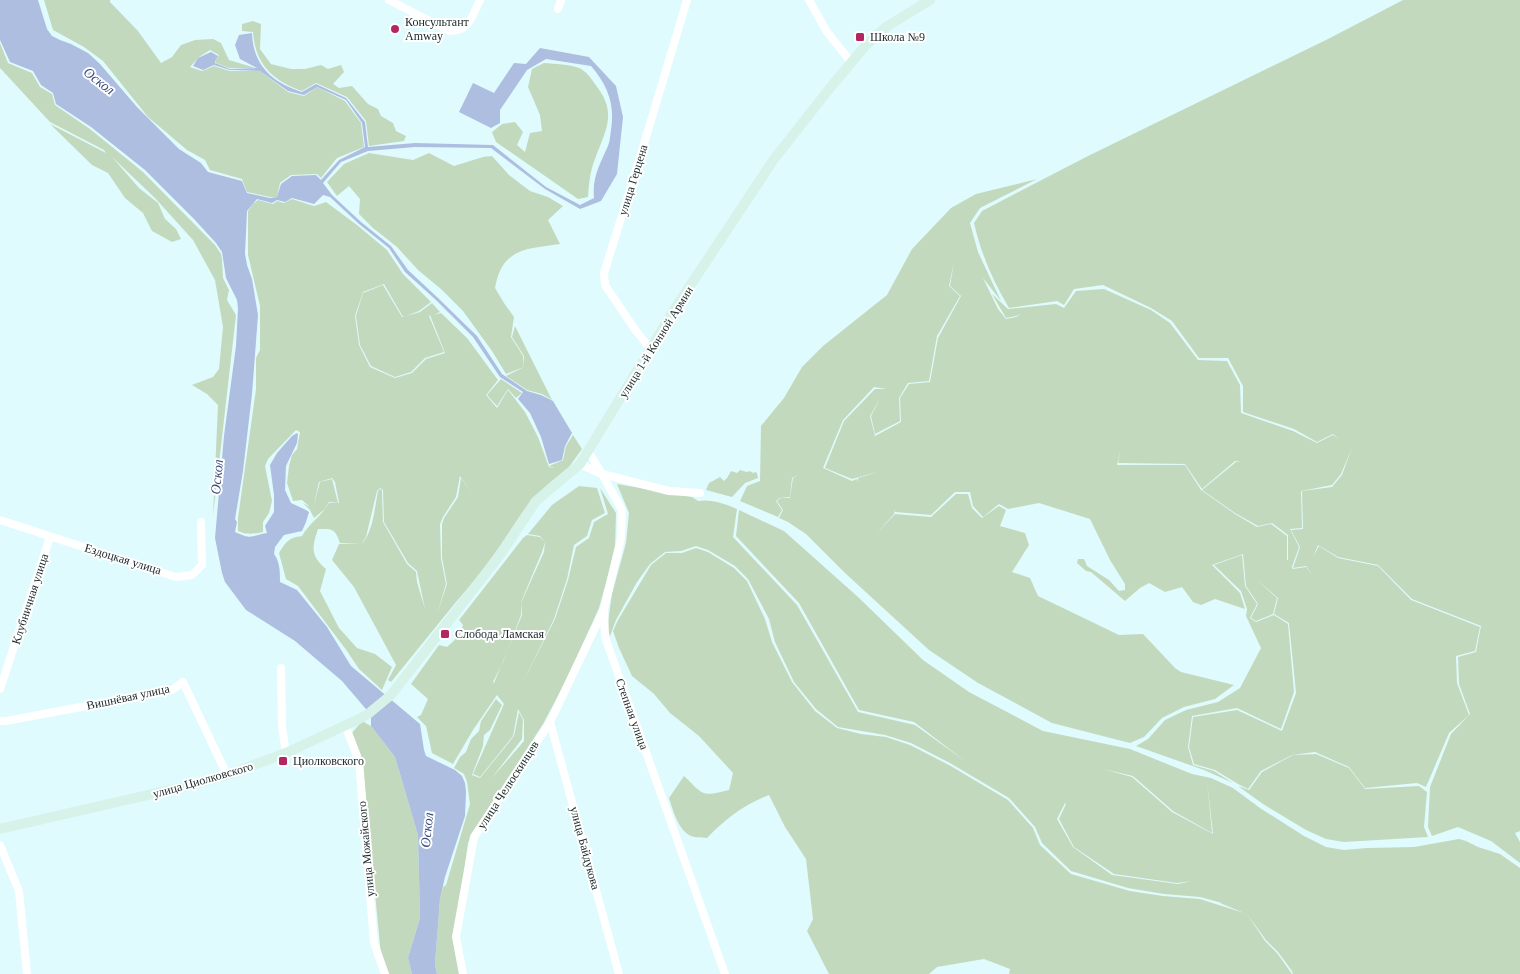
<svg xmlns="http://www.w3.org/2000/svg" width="1520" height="974" font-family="'Times New Roman',serif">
<rect width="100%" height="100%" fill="#dffbfe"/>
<g fill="#c3d9be" fill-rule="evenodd">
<path d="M44 0H110V2L138 31 161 63 172 57 181 45 195 40 213 39 221 43 229 60 256 68H229L216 63 215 61 219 55 210 50 199 57 190 67 202 71 214 66 230 71H260L288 92 304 96 317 87 345 101 361 123 364 147 337 158 321 178 317 174 291 175 280 183 277 197H270L247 192 242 179 210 170 205 160 187 150 148 117 103 61 84 47 53 30Z"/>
<path d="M1403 0H1520V831L1515 833 1520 842V863L1491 841 1458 827 1432 836 1428 827 1430 787 1451 734 1470 714 1459 684 1458 657 1476 652 1481 626 1412 599 1378 565 1338 557 1318 545 1313 557 1319 546 1338 558 1378 566 1411 600 1480 627 1475 651 1456 656 1457 683 1469 715 1449 733 1426 787 1417 783 1365 788 1349 767 1315 752 1292 755 1261 771 1248 789 1238 784 1215 770 1194 764 1189 747 1193 717 1237 710 1282 731 1296 693 1289 623 1274 614 1278 598 1256 579 1277 598 1273 614 1256 621 1251 618 1258 604 1246 586 1243 554 1212 565 1240 593 1245 609 1215 599 1201 605 1193 602 1182 587 1165 592 1149 583 1140 588 1125 601 1091 572 1086 571 1077 563 1078 559H1084L1087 566 1109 580 1119 591 1125 590V584L1110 560 1090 519 1039 503 1008 509 999 504 983 517 973 506 970 492H955L931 515 895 512V509L894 514 876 534 895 514 931 517 956 494H968L972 508 982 518 999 506 1006 510 1000 526 1025 533 1029 545 1012 572 1030 578 1038 596 1119 635 1143 634 1175 668 1181 672 1234 685 1215 699 1184 707 1162 718 1144 737 1130 743 1052 723 978 683 929 650 845 573 806 534 788 522 779 518 783 510 777 501 781 498H790L793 478 799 474 792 478 790 497 780 498 776 501 782 510 778 517 740 501 747 486 760 481 761 426 784 398 802 367 823 346 887 295 912 249 951 208 976 194 1037 179 980 208 970 223 978 252 1001 301 983 278 998 309 1006 319 1016 317 1021 314 1016 316 1006 318 992 294 1008 309 1056 304 1064 308 1076 291 1104 289 1151 310 1170 323 1198 360 1227 361 1240 385 1241 413 1293 431 1317 443 1333 435 1339 439 1333 434 1317 442 1294 429 1243 412V386L1228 358H1199L1172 321 1151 308 1103 285 1074 289 1064 305 1057 301 1009 308C993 281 981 254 974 223L982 211 1088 156 1328 39ZM954 262 950 286 961 296 938 338 930 382 909 384 900 398 901 422 875 436 870 416 881 397 871 416 875 434 900 421 899 398 908 383 929 381 937 336 960 296 949 286ZM874 387 886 389H875L844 421 825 468 852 479 881 471 858 478V482L857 479 852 481 823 468 843 420ZM1352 448 1342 475 1332 487 1302 491 1303 529 1291 530 1300 547 1293 568 1306 566 1313 576 1306 567 1293 569 1290 564 1292 567 1299 547 1290 529 1302 528 1301 491 1332 485 1341 474ZM1120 451 1118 463 1185 464 1202 489 1235 461 1241 462H1236L1202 490 1235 513 1258 526 1272 523 1288 535V560H1287V536L1271 524 1257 527 1235 514 1201 490 1185 465H1117Z"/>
<path d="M253 21 261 24 260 49 271 64 291 69H305L321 65 328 69 341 65 344 72 333 84 339 88 352 86 368 104 378 109 381 116 393 123 396 131 406 136 404 141 369 146 366 121 347 97 316 83 302 91C273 81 255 64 253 32L242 31V24Z"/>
<path d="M0 43 8 63 32 73 40 87 52 94 55 105 90 129 143 172 215 245 221 254 222 259 223 278 229 290 227 300 236 315 213 516 218 405 207 394 192 385 213 377 219 369 223 327 215 280 193 240 155 198 112 157 139 188 158 203 165 219 176 229 181 239 172 242 152 231 143 213 125 198 108 173 92 165 50 124 106 153 104 150 50 122 0 68Z"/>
<path d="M544 63C555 64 569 64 579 68 586 71 591 78 595 84 618 113 606 129 595 159 590 171 589 184 588 197L578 199 496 142 492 132 502 124 515 122 523 132 517 145 525 152 530 133 542 131 540 115 528 87 532 69Z"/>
<path d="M369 153 413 160 429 153 454 166 483 157 492 156 509 175 530 191 548 197 563 206 548 220 560 244C526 249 502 248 495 288L504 303 514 317 511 337 523 356 524 367 506 374 492 351 463 311 441 289 418 270 397 247 373 228 359 214 360 199 349 186 337 196 327 182 344 164Z"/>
<path d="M292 199 314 206 326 202 357 225 387 250 403 274 431 302 419 311 403 317 384 284 363 292 355 316 359 345 370 367 395 378 412 373 426 359 445 353 430 315 429 316 444 352 425 358 411 372 395 377 371 366 360 345 356 316 363 293 383 285 402 317 420 312 432 303 440 312 434 315 441 313 467 338 498 380 486 395 497 408 508 390 525 412 538 437 549 467 555 468 549 466 563 460 566 446 573 435 582 449 569 467 547 485 524 510 502 543 480 574 456 602 391 682 388 680 396 665 354 587 332 560 339 544 360 543H340C335 528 332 529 318 529 312 547 310 555 326 569L320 591 339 628 357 648 375 654 392 667 382 690 359 669 347 651 298 586 286 579 279 553C286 542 288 538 302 536 310 522 323 515 329 503H339L335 482 332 478 319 482 313 509 320 482 332 479 338 503 329 502 325 509 314 518 310 510 303 503 310 507 302 500 293 501 287 483 289 466 292 455 297 449 300 432 296 430 268 459 265 466 272 501 269 513 263 522V532C253 534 247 535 238 531V518L256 389V358L260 350V306L248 255V211L253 204 258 200 273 204 277 201 284 203ZM460 476 474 496 461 478 458 497 444 518 442 524V558L447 584 437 614 446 584 441 559 440 524 443 517 456 497ZM380 488 383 490 384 522 408 563 417 571 425 609 417 582 416 572 407 564 383 522 382 490 380 489 378 491C375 506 373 534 361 544L366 537 377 491Z"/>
<path d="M515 326 552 400 542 394 527 390 506 376 524 367V356L512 337Z"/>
<path d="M501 379 522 393 516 398 508 389 497 406 487 395Z"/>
<path d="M740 470 747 472 750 471 753 473 755 472 757 473 758 478 745 483 732 497 706 490 709 483 720 477 724 481 727 478 731 471 737 473Z"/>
<path d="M617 484 692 497 698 501C712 499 723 503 737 509L733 537 797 605 858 712 915 725 965 761 914 722 859 710 799 603 736 536 739 510 784 531 858 597 923 660 969 692 1043 731 1130 749 1192 774 1211 778 1233 788 1260 808 1304 836 1326 847 1344 850 1367 848 1414 847 1459 839 1466 841 1478 847 1500 854 1520 868V974H1293L1292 971 1278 952 1266 940 1247 914 1265 941 1277 953 1292 974H1009L1010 969 984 959 937 967 929 974H829L807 931 813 919 806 859 785 827 769 795C745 804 725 819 707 838 702 837 695 838 691 836 678 830 673 810 669 798L684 776C704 795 701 797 729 790L733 773 699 736 670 713 654 694 632 676 619 648 613 631 618 620 651 565 666 553H682L696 548 708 552 734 568 747 581 765 619 772 642 792 682 815 711 837 728 861 734 886 737 910 745 949 765 1008 800 1033 828 1040 845 1071 874 1130 891 1163 896 1200 899 1244 913 1220 903H1222L1200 897 1164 894 1128 888 1071 871 1042 843 1035 827 1009 798 950 763 911 743 885 735 838 727 816 709 794 682 775 642 769 619 748 579 735 566 708 550 696 546 681 551 665 552 650 564 637 582 616 620 610 636 607 629 612 594 626 543 629 513ZM1103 769 1133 776 1173 811 1212 833 1207 781 1213 834 1172 812 1132 777ZM1065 803 1066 804 1059 819 1074 847 1114 874 1177 883 1192 881 1178 884 1112 875 1073 847 1057 819Z"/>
<path d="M579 486 597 488 605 513 592 520 587 536 574 545 567 579 554 619 523 682 555 619 568 580 576 547 589 538 594 522 608 514 600 488 616 513 615 550 599 608 566 681 543 724 473 832 468 843 454 944 460 974H437L435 964 440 899 443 887 446 885 470 804 467 782 464 774 454 768 460 757 466 752 471 739 479 731 481 721 496 699 502 705 490 730 484 735 483 746 472 775 480 778 514 736 519 712 523 720 522 739 491 779 524 741V720L518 709 513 736 480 777 473 774 504 704 497 695 473 730 453 764 432 753 426 726 417 717 421 715 428 699 411 684 439 645 447 647C455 640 460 636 463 625L459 620 523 538 527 535 540 537 545 542 542 552 521 602V615L503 662 493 682 494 683 522 615 521 603 544 552 545 542 540 536 528 534 552 505Z"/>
<path d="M1242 555 1245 586 1257 604 1250 618 1256 622 1274 615 1288 624 1294 692 1281 729 1237 708 1192 716 1188 747 1193 765 1214 771 1233 783 1204 770 1136 746 1148 739 1165 720 1186 710 1218 702 1240 688 1261 648 1246 616 1247 609 1241 591 1214 565Z"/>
<path d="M362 721 371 726 395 757 418 835 420 918 408 958 412 974H388L381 955 362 759 352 733Z"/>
<path d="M1316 754 1349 768 1365 789 1419 786 1427 792 1424 827 1428 837 1344 842 1326 839 1306 830 1263 804 1238 786 1249 790 1262 772 1293 755Z"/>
</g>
<path fill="#aebee0" d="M0 0H38L47 29 52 36 60 40 71 44 88 53 100 64 137 107 179 149 201 163 208 172 242 181 247 193 270 198 277 197 281 184 292 176 316 175 321 180 339 160 365 147 362 123 346 100 317 87 304 95 288 91 260 71 230 70 214 65 203 70 193 66 198 58 211 52 218 56 215 61V63L230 69 257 68 240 59 235 45 239 35 252 33C253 66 273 83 302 92L316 84 346 98 365 122 368 147 415 143 493 145 546 187 580 205 594 198C592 177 600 164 608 146 610 141 610 136 611 130 615 104 608 86 591 66L546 59 527 70 500 110V123L491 128 459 112 473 83 494 93 514 63 526 64 540 48 589 57 616 86 623 117 617 174 601 201 580 209 545 189 491 148 415 147 368 151 341 162 323 183 332 195 361 222 391 246 408 270 438 298 477 336 502 374 527 391 541 395 553 401 572 433 565 446 562 460 549 464 541 437 530 413 518 399 523 392 500 377 473 337 436 300 405 272 389 248 359 224 330 197 323 195 314 204 292 198 285 202 277 200 272 203 257 199 247 211 245 254 247 265 252 279 258 315 252 394 243 471 235 519 237 522 235 532C253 540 250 536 267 533L265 526 274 512V495L270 465 277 453 292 436 297 433 298 434 297 443 286 466 285 490 291 503 306 510 309 512 306 522 302 531 284 535 275 547 274 554C280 562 280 572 280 582L297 590 327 627 351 666 420 724 424 750 426 756 455 770 462 776 465 783 466 792 465 816 445 877 440 899 435 964 437 974H412L408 958 420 918 418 835 395 757 371 726V715L342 681 295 641 246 610 225 582 222 573 215 538 224 436 236 346 238 309 237 300 226 278 222 252 216 243 194 219 145 170 91 127 56 104 53 93 41 85 33 71 10 62 0 40Z"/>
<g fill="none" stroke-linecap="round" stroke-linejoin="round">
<g stroke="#fff" stroke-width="8">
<path d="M389 0 449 31C470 31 472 16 480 0"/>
<path d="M809 0 827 32 851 62"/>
<path d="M558 9 561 0"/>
<path d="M651 349 636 331 605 285 604 273 641 154 687 0"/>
<path d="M588 451 602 474 669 491 700 493"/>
<path d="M580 464 602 474 622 510 621 538 604 609 605 637 725 974"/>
<path d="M0 520 176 577 192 575 202 565 201 522"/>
<path d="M281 668 282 727 286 753"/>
<path d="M0 689 50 537"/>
<path d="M0 721H6L172 690 183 682 227 775"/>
<path d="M550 722 619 974"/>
<path d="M345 725 359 761 374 943 385 974"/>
<path d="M0 845 19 891 27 974"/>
<path d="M463 974 456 937 474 837 550 722 603 611"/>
</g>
<path stroke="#d6f2e9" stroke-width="10" d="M0 829 187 786 227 775 286 753 359 719 368 714 391 695 500 555 536 501 580 464 674 310 774 159 830 88 866 45 886 27 930 0"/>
</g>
<g fill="#b22761" stroke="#fff" stroke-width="2">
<circle cx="395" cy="29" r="5"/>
<rect x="855" y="32" width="10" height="10" rx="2.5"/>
<rect x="440" y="629" width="10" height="10" rx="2.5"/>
<rect x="278" y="756" width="10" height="10" rx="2.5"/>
</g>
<g text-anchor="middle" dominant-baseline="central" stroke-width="4" stroke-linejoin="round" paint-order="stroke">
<g font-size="12" fill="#182627" stroke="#fff" text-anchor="start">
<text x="405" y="22">Консультант<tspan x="405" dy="14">Amway</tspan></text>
<text x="870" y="37">Школа №9</text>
<text x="455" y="634">Слобода Ламская</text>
<text x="293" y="761">Циолковского</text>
</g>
<g font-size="12" fill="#182627" stroke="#fff">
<text transform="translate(633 180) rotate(-73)">улица Герцена</text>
<text transform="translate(656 342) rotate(-58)">улица 1-й Конной Армии</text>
<text transform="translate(123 559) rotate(17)">Ездоцкая улица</text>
<text transform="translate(30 599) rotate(-72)">Клубничная улица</text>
<text transform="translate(128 697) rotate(-12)">Вишнёвая улица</text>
<text transform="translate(632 714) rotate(70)">Степная улица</text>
<text transform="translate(203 780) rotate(-16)">улица Циолковского</text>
<text transform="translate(508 785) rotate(-57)">улица Челюскинцев</text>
<text transform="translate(585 848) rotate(75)">улица Байдукова</text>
<text transform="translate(366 849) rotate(-95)">улица Можайского</text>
</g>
<g font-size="14" font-style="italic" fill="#394c7b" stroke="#fff">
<text transform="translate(99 81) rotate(38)">Оскол</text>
<text transform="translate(217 477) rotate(-85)">Оскол</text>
<text transform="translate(427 830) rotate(-84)">Оскол</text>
</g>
</g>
</svg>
